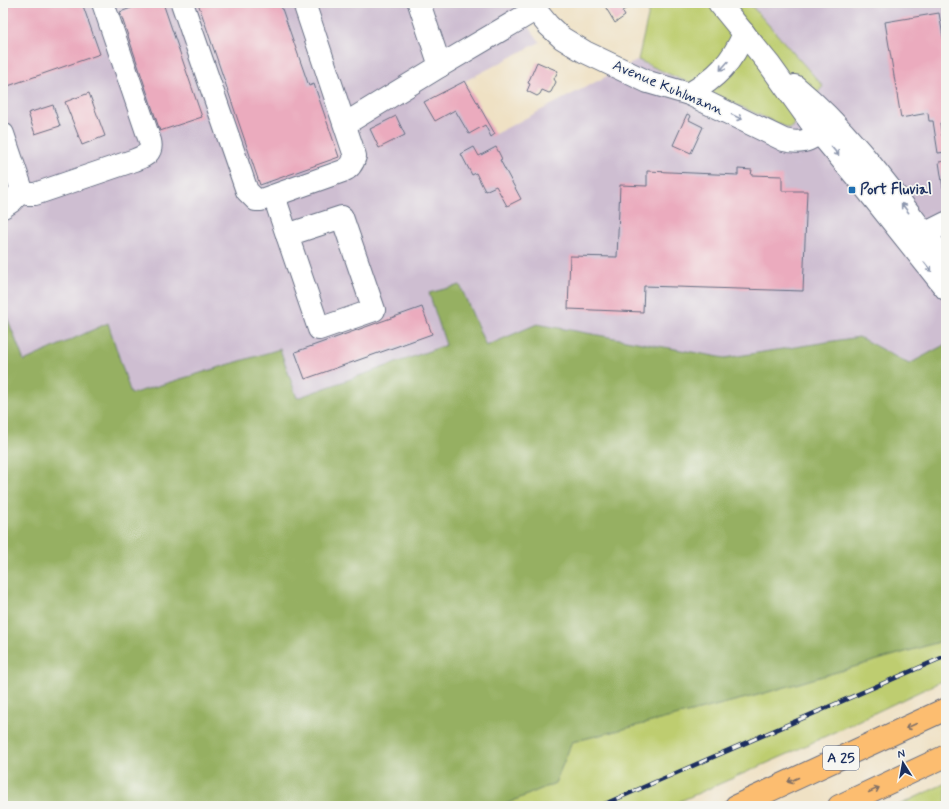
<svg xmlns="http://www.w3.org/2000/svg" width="949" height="809" font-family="Mynerve,sans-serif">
<rect width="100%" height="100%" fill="#f6f6f2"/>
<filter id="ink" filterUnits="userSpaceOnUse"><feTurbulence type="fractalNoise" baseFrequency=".025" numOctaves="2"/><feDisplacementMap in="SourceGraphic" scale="8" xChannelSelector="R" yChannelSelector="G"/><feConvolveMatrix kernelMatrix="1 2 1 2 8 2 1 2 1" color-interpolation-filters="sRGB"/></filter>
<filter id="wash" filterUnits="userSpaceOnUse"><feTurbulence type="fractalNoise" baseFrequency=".012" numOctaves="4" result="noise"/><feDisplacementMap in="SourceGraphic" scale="16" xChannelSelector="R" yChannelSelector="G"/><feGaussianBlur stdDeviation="0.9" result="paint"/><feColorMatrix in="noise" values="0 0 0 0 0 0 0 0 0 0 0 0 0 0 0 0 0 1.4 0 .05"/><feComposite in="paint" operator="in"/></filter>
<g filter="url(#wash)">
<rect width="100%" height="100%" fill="#efe1c4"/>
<path fill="#cebed1" d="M3 3H512L540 42 465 81 495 134 638 60 790 129 771 29 749 3H946V344L909 364 859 337 725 358 537 324 486 346 459 285 429 293 446 345 296 398 279 349 131 395 108 323 24 361 3 307Z"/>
<g fill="#becd70" stroke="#6c7e67">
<path d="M651 3H749L823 86 790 129 638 60Z"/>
<path d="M946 640V679L788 754 669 806H501L555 783 572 742 758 695Z"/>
<path d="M946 783V806H897Z"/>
</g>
<path fill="#96b062" stroke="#587060" d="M460 285 486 346 537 324 725 358 859 337 909 364 946 344V640L758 695 572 742 555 783 501 806H3V307L24 361 108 323 131 394 280 349 297 398 446 345 429 293Z"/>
<g id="blocks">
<g fill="#ebabbe">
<path d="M3 3H82L100 54 8 86 3 73Z"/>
<path d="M145 3H163L202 117 160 131 120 12Z"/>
<path d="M198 3H280L309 86 314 84 339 157 260 185Z"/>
<path d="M603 3H633L634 4 622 11 625 16 615 23Z"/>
<path d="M939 13 946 54V122L940 123 942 136 946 135V152L938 153 933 121H929L928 113 901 118 885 22Z"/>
<path d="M537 62 558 71 554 79 556 82 551 92 549 93 542 90 540 94 537 96 527 91 530 84 528 83Z"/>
<path d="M465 81 495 134 491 137 485 125 469 134 455 110 435 121 424 102Z"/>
<path d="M89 93 105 136 82 145 65 102Z"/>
<path d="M53 105 60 126 35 134 28 113Z"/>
<path d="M687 114 691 116 689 120 703 127 691 153 673 145Z"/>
<path d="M396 116 405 135 379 148 370 129Z"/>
<path d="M474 147 479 156 496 147 502 159 500 160 521 199 507 206 496 186 485 191 476 173 472 175 461 154Z"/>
<path d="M946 161V188H943L939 162Z"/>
<path d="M738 169 752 170 751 175 782 176V191H807L803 291 644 286 643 312 568 309 570 256 617 257 620 185 647 186V171L738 175Z"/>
<path d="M3 229 6 236 5 242 3 245Z"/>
<path d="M422 307 432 334 305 379 295 352Z"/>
</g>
</g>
</g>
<g filter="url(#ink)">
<use href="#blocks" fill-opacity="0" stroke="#656d82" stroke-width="1"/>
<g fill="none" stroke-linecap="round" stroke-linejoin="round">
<g stroke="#656d82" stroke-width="24">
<g id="minor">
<path d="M182 3 247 191 256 200H261L343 171C350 168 353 164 355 156L304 3"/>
<path d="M530 3 548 25 562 38 585 52 648 82 689 94 784 140C807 146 816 136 833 122"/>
<path d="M719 3 769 64 812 124 863 185 946 289"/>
<path d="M440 66 535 10"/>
<path d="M795 86C854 135 899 201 946 261"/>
<path d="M689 94C715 79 733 62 744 33"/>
<path d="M345 124 440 66 419 3"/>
<path d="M3 134 22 190 27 194H35L135 160C145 156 153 153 150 141L103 3"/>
<path d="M274 196 287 235"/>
<path d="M3 207 12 201 22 190"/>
<path d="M342 217 374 310 319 329 287 235Z"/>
<path d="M913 243 930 231 946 223"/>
</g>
</g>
<g stroke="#656d82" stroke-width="24">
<g id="highway">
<path d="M736 806 946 709"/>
<path d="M839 806 946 756"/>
</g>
</g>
<use href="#minor" stroke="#fff" stroke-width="22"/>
<use href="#highway" stroke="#fcbd6f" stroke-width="22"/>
<g stroke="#1b2f5e" stroke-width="4.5">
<path id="rail" d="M600 806 946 656"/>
</g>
<use href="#rail" stroke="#f6f6f2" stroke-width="3" stroke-dasharray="9" stroke-linecap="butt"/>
</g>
<defs><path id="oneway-shaft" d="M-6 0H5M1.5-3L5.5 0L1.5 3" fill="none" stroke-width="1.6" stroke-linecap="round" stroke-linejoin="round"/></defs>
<g stroke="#8d97ae">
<use href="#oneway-shaft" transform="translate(724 66) rotate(132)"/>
<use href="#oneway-shaft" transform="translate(737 117) rotate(25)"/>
<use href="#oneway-shaft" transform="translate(835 151) rotate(50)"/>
<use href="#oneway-shaft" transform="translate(905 208) rotate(-128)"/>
<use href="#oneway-shaft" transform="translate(928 267) rotate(51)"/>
</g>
<g stroke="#806f66">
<use href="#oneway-shaft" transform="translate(911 726) rotate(155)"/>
<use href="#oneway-shaft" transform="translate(793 780) rotate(156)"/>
<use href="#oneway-shaft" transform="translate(874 790) rotate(-25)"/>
</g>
</g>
<rect fill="#1f6fb2" stroke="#f6f6f2" stroke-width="1.5" x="848" y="186" width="8" height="8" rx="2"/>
<g text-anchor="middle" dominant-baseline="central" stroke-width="3.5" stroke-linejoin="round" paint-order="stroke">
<rect fill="#f6f6f2" stroke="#5d6b8a" stroke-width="1" x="823" y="746" width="36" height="24" rx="3"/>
<g font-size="14" font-weight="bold" fill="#1b2f5e">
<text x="841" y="758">A 25</text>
</g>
<g font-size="15" fill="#1b2f5e" stroke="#f6f6f2">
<text transform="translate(668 88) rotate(23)">Avenue Kuhlmann</text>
</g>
<g font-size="15" font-weight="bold" fill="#1b2f5e" stroke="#f6f6f2" text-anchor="start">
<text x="860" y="190">Port Fluvial</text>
</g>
</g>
<rect width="949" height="809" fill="none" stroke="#f6f6f2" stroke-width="16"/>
<g transform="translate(903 763) rotate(349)" stroke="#f6f6f2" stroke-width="3" paint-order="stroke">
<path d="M0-3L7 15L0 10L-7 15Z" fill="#1b2f5e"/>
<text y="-6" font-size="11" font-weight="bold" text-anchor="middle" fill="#1b2f5e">N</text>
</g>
</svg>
